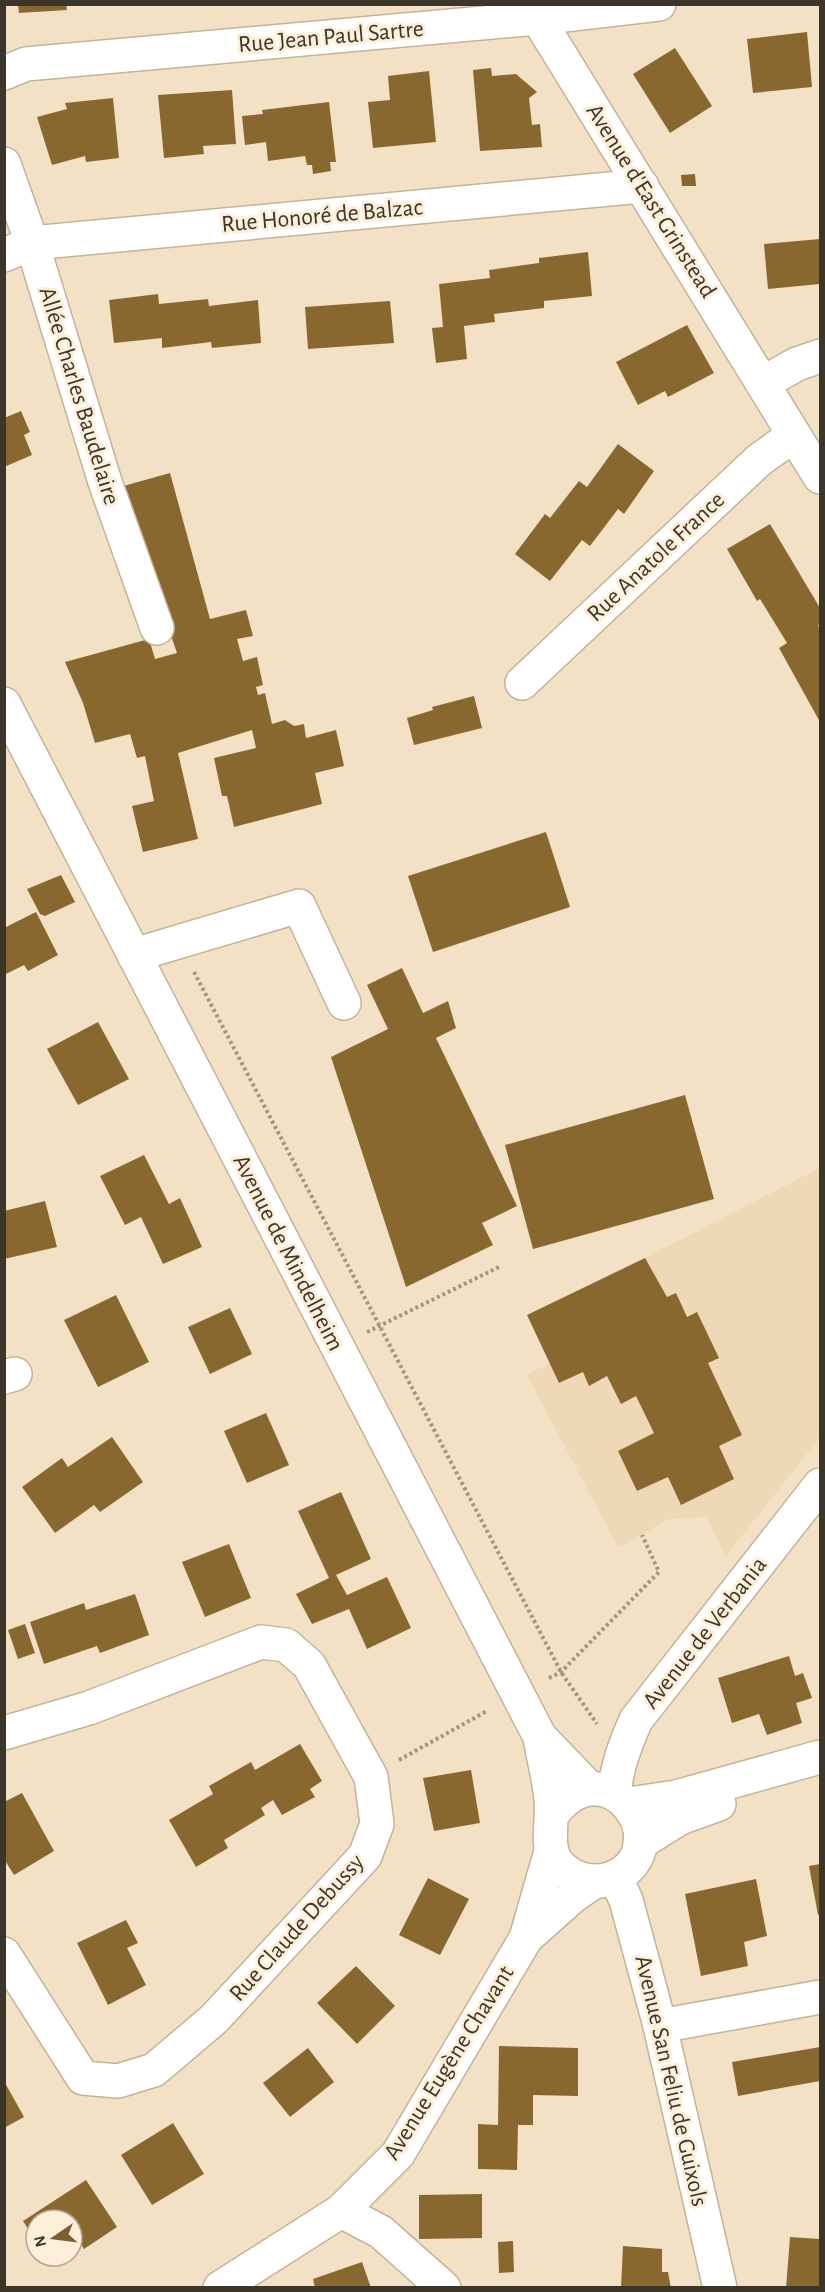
<svg xmlns="http://www.w3.org/2000/svg" width="825" height="2292" font-family="'Alegreya Sans',sans-serif">
<rect width="100%" height="100%" fill="#f3e1c6"/>
<path fill="#efd8b6" d="M820 1168V1437L726 1556 706 1517 670 1519 618 1547 527 1375 550 1363 527 1315 645 1258Z"/>
<g fill="#896830">
<path d="M18 4H66L67 10 19 13Z"/>
<path d="M807 32 812 87 753 93 747 39Z"/>
<path d="M675 48 712 106 670 133 633 74Z"/>
<path d="M491 68 492 76 516 74 537 92 529 98 532 125 540 124 542 147 480 151 473 70Z"/>
<path d="M429 71 436 142 373 148 368 102 390 100 388 76Z"/>
<path d="M232 90 236 144 203 146 204 154 164 158 158 95Z"/>
<path d="M113 98 119 158 86 162 85 156 52 165 37 117 67 109 65 103Z"/>
<path d="M329 102 336 162H330L331 171 313 174 312 165H307L305 156 268 161 266 142 245 145 242 116 263 114 262 110Z"/>
<path d="M695 174 696 186H682L681 175Z"/>
<path d="M820 239V284L768 289 764 244Z"/>
<path d="M588 252 592 296 544 301V308L494 314 495 322 464 326 467 359 436 363 432 328 443 327 439 284 490 278 489 270 539 263V258Z"/>
<path d="M158 294 159 304 208 299 209 306 258 300 261 343 212 348 211 342 162 348V338L114 343 109 300Z"/>
<path d="M390 301 394 343 308 349 305 307Z"/>
<path d="M687 325 714 373 668 397 665 391 638 405 616 362Z"/>
<path d="M21 411 30 432 24 435 32 455 4 467V418Z"/>
<path d="M618 444 654 471 624 514 618 509 590 546 582 540 550 581 515 554 545 514 550 518 579 481 587 487Z"/>
<path d="M170 473 210 619 246 610 253 636 237 639 243 661 257 657 263 685 256 687 258 695 265 693 272 724 285 720 294 726 304 724 306 738 336 730 344 766 315 773 322 804 234 827 227 796H222L214 758 256 748 252 730 178 753 198 839 143 852 132 806 154 801 145 756 137 758 130 734 95 743 83 703 65 662 149 639 155 659 177 653 120 487Z"/>
<path d="M770 524 820 608V624L818 625 820 630V722L779 648 787 643 760 599 757 601 727 549Z"/>
<path d="M474 696 482 728 414 745 407 718 433 710 432 707Z"/>
<path d="M546 832 570 907 433 952 408 876Z"/>
<path d="M61 875 75 902 45 916 40 914 27 889Z"/>
<path d="M36 912 58 955 28 971 24 965 4 975V928Z"/>
<path d="M402 968 423 1013 448 1001 456 1028 436 1038 517 1206 482 1223 493 1245 406 1287 331 1057 388 1029 367 985Z"/>
<path d="M98 1022 129 1079 78 1105 47 1049Z"/>
<path d="M685 1095 714 1199 533 1249 505 1145Z"/>
<path d="M144 1155 169 1204 180 1198 202 1247 163 1264 141 1217 125 1225 100 1176Z"/>
<path d="M45 1201 57 1247 4 1259V1211Z"/>
<path d="M645 1258 667 1297 676 1293 687 1317 697 1312 719 1358 708 1363 742 1435 719 1446 734 1479 681 1505 668 1477 637 1491 618 1451 654 1433 636 1396 621 1404 607 1376 589 1386 583 1372 559 1383 527 1315Z"/>
<path d="M116 1295 149 1362 98 1387 64 1320Z"/>
<path d="M230 1308 252 1354 210 1374 188 1327Z"/>
<path d="M266 1413 289 1465 247 1483 224 1431Z"/>
<path d="M112 1437 143 1482 100 1512 94 1505 55 1533 22 1487 62 1458 68 1467Z"/>
<path d="M341 1492 371 1559 336 1575 347 1595 387 1577 411 1628 367 1649 349 1609 312 1624 296 1594 329 1578 298 1511Z"/>
<path d="M229 1544 251 1598 205 1617 182 1562Z"/>
<path d="M135 1594 149 1635 100 1653 97 1646 44 1664 30 1622 84 1603 86 1610Z"/>
<path d="M25 1624 35 1653 18 1659 8 1630Z"/>
<path d="M789 1656 795 1676 803 1673 812 1698 796 1703 802 1723 767 1735 759 1714 732 1723 718 1678Z"/>
<path d="M300 1744 322 1781 310 1789 315 1797 282 1815 273 1800 261 1808 265 1815 224 1840 228 1848 196 1867 169 1820 213 1794 209 1786 251 1762 255 1770Z"/>
<path d="M471 1770 480 1823 434 1831 423 1778Z"/>
<path d="M22 1793 54 1851 14 1875 4 1859V1802Z"/>
<path d="M820 1864V1914L818 1915 809 1866Z"/>
<path d="M428 1878 469 1899 440 1955 399 1935Z"/>
<path d="M756 1879 767 1936 744 1942 748 1966 701 1976 685 1894Z"/>
<path d="M126 1920 138 1943 127 1948 146 1985 108 2005 77 1943Z"/>
<path d="M356 1966 395 2006 357 2044 317 2003Z"/>
<path d="M499 2046 578 2048V2096L533 2095V2125H518L517 2170 478 2169V2124L498 2125Z"/>
<path d="M820 2047V2081L738 2096 732 2062Z"/>
<path d="M308 2048 334 2082 290 2117 263 2083Z"/>
<path d="M4 2081 24 2117 4 2128Z"/>
<path d="M173 2123 204 2174 152 2205 121 2155Z"/>
<path d="M86 2180 117 2227 84 2249 79 2241 72 2246V2220H36V2241L23 2221Z"/>
<path d="M482 2194V2238L419 2239V2195Z"/>
<path d="M790 2237 820 2239V2288H786Z"/>
<path d="M513 2241 514 2272 499 2273 498 2242Z"/>
<path d="M623 2246 662 2249V2272H668L671 2288H621Z"/>
<path d="M362 2262 371 2288H315L313 2279Z"/>
</g>
<g fill="none" stroke-linecap="round" stroke-linejoin="round">
<g stroke="#c5b399" stroke-width="36">
<g id="minor">
<path d="M529 4 820 477"/>
<path d="M4 73 26 64 538 18 659 4"/>
<path d="M4 164 32 243 105 482 157 628"/>
<path d="M4 255 32 243 642 186"/>
<path d="M763 383 797 364 820 356"/>
<path d="M522 683 759 460 794 435"/>
<path d="M4 704 540 1737 590 1789"/>
<path d="M134 955 299 906 344 1003"/>
<path d="M4 1377 15 1374"/>
<path d="M4 1733 89 1708 261 1642 286 1645 309 1665 371 1777 377 1824 365 1856 214 2019 154 2070 118 2081 83 2078 4 1954"/>
<path d="M540 1737C543 1757 549 1778 551 1799 554 1831 538 1861 578 1878 589 1882 602 1882 613 1878 682 1847 607 1740 552 1815"/>
<path d="M614 1793C617 1766 625 1745 636 1720L820 1485"/>
<path d="M629 1804 676 1797 820 1757"/>
<path d="M640 1843 680 1818 719 1804"/>
<path d="M615 1877 626 1900 660 2026 720 2288"/>
<path d="M526 1938 572 1897 595 1881"/>
<path d="M660 2026 820 1997"/>
<path d="M341 2211 381 2232 444 2288"/>
<path d="M220 2288 341 2211 398 2154 526 1938 551 1851"/>
</g>
</g>
<g stroke="#a29581" stroke-width="4" stroke-dasharray="3 3" stroke-linecap="butt">
<path d="M194 972 561 1672 597 1724"/>
<path d="M367 1332 501 1266"/>
<path d="M549 1678 561 1672 659 1572 642 1535"/>
<path d="M399 1760 487 1711"/>
</g>
<use href="#minor" stroke="#fff" stroke-width="33"/>
</g>
<g text-anchor="middle" dominant-baseline="central" stroke-width="6" stroke-linejoin="round" paint-order="stroke">
<g font-size="24" fill="#3c352a" stroke="#fdefd9">
<text transform="translate(331 37) rotate(-5)">Rue Jean Paul Sartre</text>
<text transform="translate(651 201) rotate(58)">Avenue d'East Grinstead</text>
<text transform="translate(322 216) rotate(-5)">Rue Honoré de Balzac</text>
<text transform="translate(79 396) rotate(73)">Allée Charles Baudelaire</text>
<text transform="translate(656 557) rotate(-43)">Rue Anatole France</text>
<text transform="translate(288 1253) rotate(63)">Avenue de Mindelheim</text>
<text transform="translate(705 1633) rotate(-52)">Avenue de Verbania</text>
<text transform="translate(297 1928) rotate(-48)">Rue Claude Debussy</text>
<text transform="translate(449 2063) rotate(-58)">Avenue Eugène Chavant</text>
<text transform="translate(671 2081) rotate(77)">Avenue San Feliu de Guixols</text>
</g>
</g>
<rect width="825" height="2292" fill="none" stroke="#3c352a" stroke-width="12"/>
<g transform="translate(54 2238) rotate(256)"><circle r="28" fill="#fdefd9" stroke="#b0a593" stroke-width="1.5"/>
<path d="M0-4.5L10 22L0 15L-10 22Z" fill="#7b5f32"/>
<text y="-9" font-size="16" font-weight="bold" text-anchor="middle" fill="#3c352a">N</text>
</g>
</svg>
